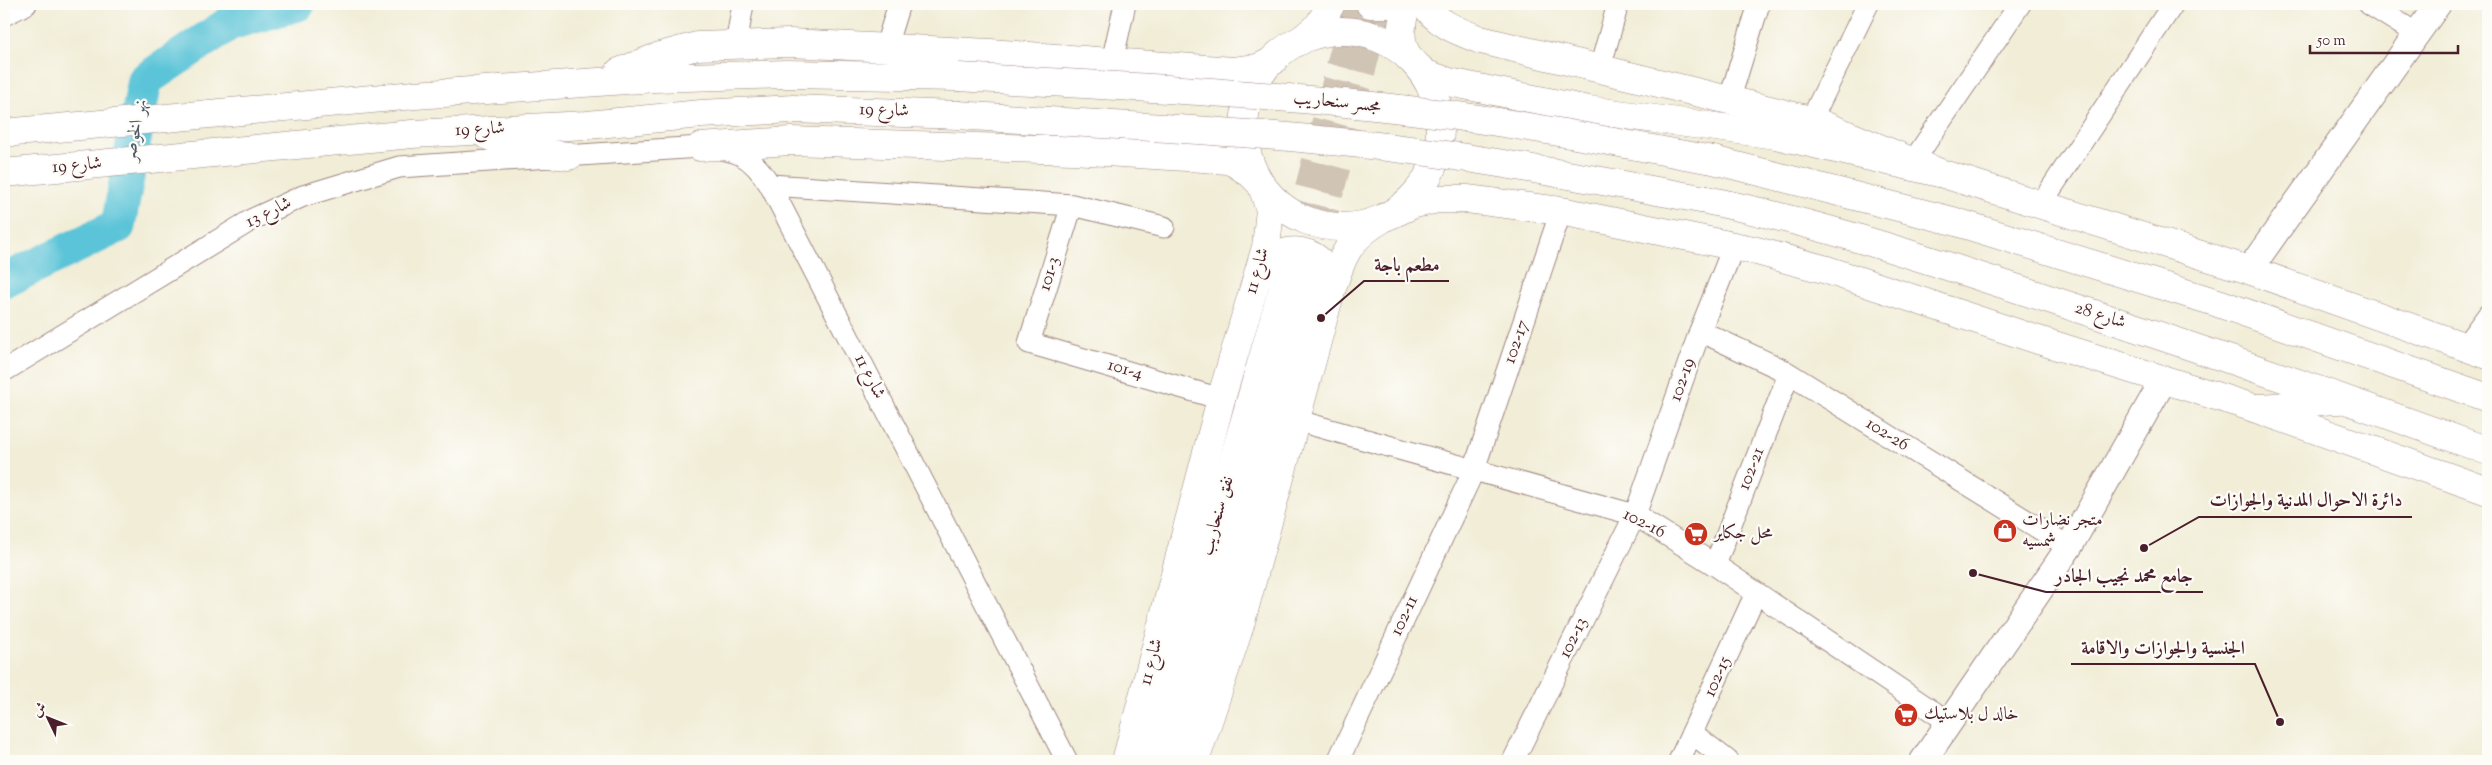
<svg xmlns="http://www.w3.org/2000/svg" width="2492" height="765" font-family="'Sorts Mill Goudy',Amiri,serif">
<rect width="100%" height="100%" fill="#fdfcf7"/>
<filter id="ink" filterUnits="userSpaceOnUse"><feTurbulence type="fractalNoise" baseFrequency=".02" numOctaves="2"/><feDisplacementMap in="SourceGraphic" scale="10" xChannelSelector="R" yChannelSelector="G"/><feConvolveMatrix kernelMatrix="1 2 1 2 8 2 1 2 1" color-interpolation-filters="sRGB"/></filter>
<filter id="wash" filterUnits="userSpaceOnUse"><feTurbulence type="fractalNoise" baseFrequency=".0096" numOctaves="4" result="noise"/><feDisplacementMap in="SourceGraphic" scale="20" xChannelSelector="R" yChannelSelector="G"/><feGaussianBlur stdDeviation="1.12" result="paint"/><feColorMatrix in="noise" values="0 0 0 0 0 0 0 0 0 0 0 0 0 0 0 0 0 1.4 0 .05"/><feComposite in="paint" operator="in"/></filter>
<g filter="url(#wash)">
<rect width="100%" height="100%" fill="#f1edd7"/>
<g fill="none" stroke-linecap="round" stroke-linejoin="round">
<path stroke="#5cc4d8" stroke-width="35" d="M4 281 118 226 145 80 230 23 298 4"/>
</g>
</g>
<g filter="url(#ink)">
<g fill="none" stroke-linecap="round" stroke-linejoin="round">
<g stroke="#d0c4b5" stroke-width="28" stroke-dasharray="28 14" stroke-linecap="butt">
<path d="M1288 270 1356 4"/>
<path d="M1308 275 1379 4"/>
</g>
<g stroke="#9e8681" stroke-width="23">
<g id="minor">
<path d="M2369 4 2417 34"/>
<path d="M4 15 26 4"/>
<path d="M736 45 743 4"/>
<path d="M886 46 899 4"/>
<path d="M1112 62 1125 4"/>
<path d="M1600 68 1618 4"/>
<path d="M1729 101 1759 4"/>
<path d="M1811 120 1868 4"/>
<path d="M1912 163 2020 4"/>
<path d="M770 185 1072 205 1164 227"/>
<path d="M2041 204 2173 4"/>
<path d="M1072 205 1029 343 1221 399"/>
<path d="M1700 331 1783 370 2069 547"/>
<path d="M2465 346 2488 315"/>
<path d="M4 371 253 219 303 196 399 167 700 147C736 149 750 153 770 185L1067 761"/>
<path d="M1295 420 1635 515 1715 565 1950 723"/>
<path d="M1715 565 1789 374"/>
<path d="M1692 733 1728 761"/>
<path d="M1338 761 1473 472 1561 211"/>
<path d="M1513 761 1635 515 1700 331 1734 245"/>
<path d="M1679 761 1756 593"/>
</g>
</g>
<g stroke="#9e8681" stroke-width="28">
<g id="tertiary">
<path d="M2249 270 2438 4"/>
<path d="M1923 761 2069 547 2163 381"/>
</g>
</g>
<g stroke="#9e8681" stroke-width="29">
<g id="secondary">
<path d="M1425 4C1436 24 1460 32 1481 40L1811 120 1940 173 2249 270 2488 355"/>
<path d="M1390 215 1414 204 1438 199H1467L1561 211 1753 250 1827 270 2035 339 2254 408 2488 491"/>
<path d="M1258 277C1277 236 1334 246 1330 294"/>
<path d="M1126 761 1221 399 1266 247 1270 210 1262 186"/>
<path d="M1195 761 1240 625 1330 294C1342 257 1347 239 1382 219"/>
</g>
</g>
<g stroke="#9e8681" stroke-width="29">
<g id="primary">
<path d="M1370 4H1388"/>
<path d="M1406 4C1402 23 1397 40 1409 58"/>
<path d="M1300 41 1319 25 1331 4"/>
<path d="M1147 761 1288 270"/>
<path d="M1174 761 1308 275"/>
</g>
</g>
<g stroke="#9e8681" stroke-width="29">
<g id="trunk">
<circle cx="1342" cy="129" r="98"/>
<path d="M1418 67 1426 74 1449 82 1588 110 1776 135 1940 173"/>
<path d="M619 72 660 56 697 46 790 43 990 53 1233 71 1258 68 1273 61"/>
<path d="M4 133 415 95 655 78 786 74 958 77"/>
<path d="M486 135 532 152 569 156"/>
<path d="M700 147 791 141 1072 150 1203 158 1227 160 1235 163 1251 174 1258 181"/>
<path d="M1713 160 1953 221 2218 303 2488 398"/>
<path d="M4 173 412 134 587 125 701 114 793 109 958 115"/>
<path d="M1706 200C1821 223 1931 261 2043 297 2192 346 2341 397 2488 451"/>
<path d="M2254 408C2283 409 2310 400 2339 400"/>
</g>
</g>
<use href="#minor" stroke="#fff" stroke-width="21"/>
<use href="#tertiary" stroke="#fff" stroke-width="26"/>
<use href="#secondary" stroke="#fff" stroke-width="28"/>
<use href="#primary" stroke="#fff" stroke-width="28"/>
<use href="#trunk" stroke="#fff" stroke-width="28"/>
<g stroke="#9e8681" stroke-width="29" stroke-linecap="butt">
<g id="trunk-bridge">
<path d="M958 77C1114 86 1271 93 1427 112 1523 124 1618 143 1713 160"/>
<path d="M958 115C1114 126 1271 131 1426 152 1520 165 1613 183 1706 200"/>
</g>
</g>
<use href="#trunk-bridge" stroke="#fff" stroke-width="28"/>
</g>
</g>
<defs>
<g id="shop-disc" transform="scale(1.25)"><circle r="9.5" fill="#c8321e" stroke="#fdfcf7"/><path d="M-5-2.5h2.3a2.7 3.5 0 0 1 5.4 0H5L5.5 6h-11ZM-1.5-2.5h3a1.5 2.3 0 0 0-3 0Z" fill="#fff"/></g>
<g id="supermarket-disc" transform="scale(1.25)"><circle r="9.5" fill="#c8321e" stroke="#fdfcf7"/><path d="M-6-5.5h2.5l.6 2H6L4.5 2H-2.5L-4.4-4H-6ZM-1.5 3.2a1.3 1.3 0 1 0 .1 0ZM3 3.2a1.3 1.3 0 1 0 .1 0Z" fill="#fff"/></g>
</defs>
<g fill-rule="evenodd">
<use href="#shop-disc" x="2005" y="531"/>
<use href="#supermarket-disc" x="1696" y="534"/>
<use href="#supermarket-disc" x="1906" y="715"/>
</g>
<g text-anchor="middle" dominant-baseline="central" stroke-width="4.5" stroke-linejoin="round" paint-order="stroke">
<g font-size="18" fill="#4a1f2b" stroke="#fdfcf7">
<text transform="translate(1337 103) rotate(6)">مجسر سنحاريب</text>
<text transform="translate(884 111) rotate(2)">شارع 19</text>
<text transform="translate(480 130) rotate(-3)">شارع 19</text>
<text transform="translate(77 166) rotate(-5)">شارع 19</text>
<text transform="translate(269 213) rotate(-26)">شارع 13</text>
<text transform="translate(1258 271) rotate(-74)">شارع 11</text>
<text transform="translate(1050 274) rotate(-73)">101-3</text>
<text transform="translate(2100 316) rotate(18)">شارع 28</text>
<text transform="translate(1517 342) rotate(-71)">102-17</text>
<text transform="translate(1125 370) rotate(16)">101-4</text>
<text transform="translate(869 377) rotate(63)">شارع 11</text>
<text transform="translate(1683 380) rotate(-71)">102-19</text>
<text transform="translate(1887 435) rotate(32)">102-26</text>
<text transform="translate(1752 469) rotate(-69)">102-21</text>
<text transform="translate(1218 516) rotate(-74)">نفق سنحاريب</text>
<text transform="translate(1644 524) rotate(27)">102-16</text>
<text transform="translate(1405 616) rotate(-65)">102-11</text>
<text transform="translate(1574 638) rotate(-64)">102-13</text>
<text transform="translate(1152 662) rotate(-75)">شارع 11</text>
<text transform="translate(1718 677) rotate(-66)">102-15</text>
</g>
<g font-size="18" fill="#4a1f2b" stroke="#fdfcf7" text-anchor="start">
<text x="2022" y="521">متجر نضارات<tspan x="2022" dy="21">شمسيه</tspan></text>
<text x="1714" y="534">محل جكاير</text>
<text x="1924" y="715">خالد ل بلاستيك</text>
</g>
<g font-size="19" font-style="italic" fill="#505968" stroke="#fdfcf7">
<text transform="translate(136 130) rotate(-79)">نهر الخوصر</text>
</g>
</g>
<path fill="none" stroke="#4a1f2b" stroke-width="2" d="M1321 318L1364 281H1449M2144 548L2199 517H2412M1973 573L2046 592H2203M2280 722L2255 664H2071"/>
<g fill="#4a1f2b" stroke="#fdfcf7" stroke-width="2">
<circle cx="1321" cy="318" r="5"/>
<circle cx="2144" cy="548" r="5"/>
<circle cx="1973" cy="573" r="5"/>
<circle cx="2280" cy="722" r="5"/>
</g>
<g font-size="19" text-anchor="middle" font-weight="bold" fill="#4a1f2b" stroke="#fdfcf7" stroke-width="4.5" stroke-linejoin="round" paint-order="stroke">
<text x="1407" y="271">مطعم باجة</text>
<text x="2306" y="506">دائرة الاحوال المدنية والجوازات</text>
<text x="2124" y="582">جامع محمد نجيب الجادر</text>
<text x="2163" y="654">الجنسية والجوازات والاقامة</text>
</g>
<rect width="2492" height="765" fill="none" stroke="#fdfcf7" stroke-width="20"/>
<g transform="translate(48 718) rotate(313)" stroke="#fdfcf7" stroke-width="4" paint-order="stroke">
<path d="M0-4L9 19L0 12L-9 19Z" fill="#4a1f2b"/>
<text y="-8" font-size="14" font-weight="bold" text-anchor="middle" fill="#4a1f2b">ش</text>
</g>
<path d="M2310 45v8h148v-8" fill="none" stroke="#4a1f2b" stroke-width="2.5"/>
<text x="2317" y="45" font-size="15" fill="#4a1f2b" stroke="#fdfcf7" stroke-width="4" paint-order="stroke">50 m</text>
</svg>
